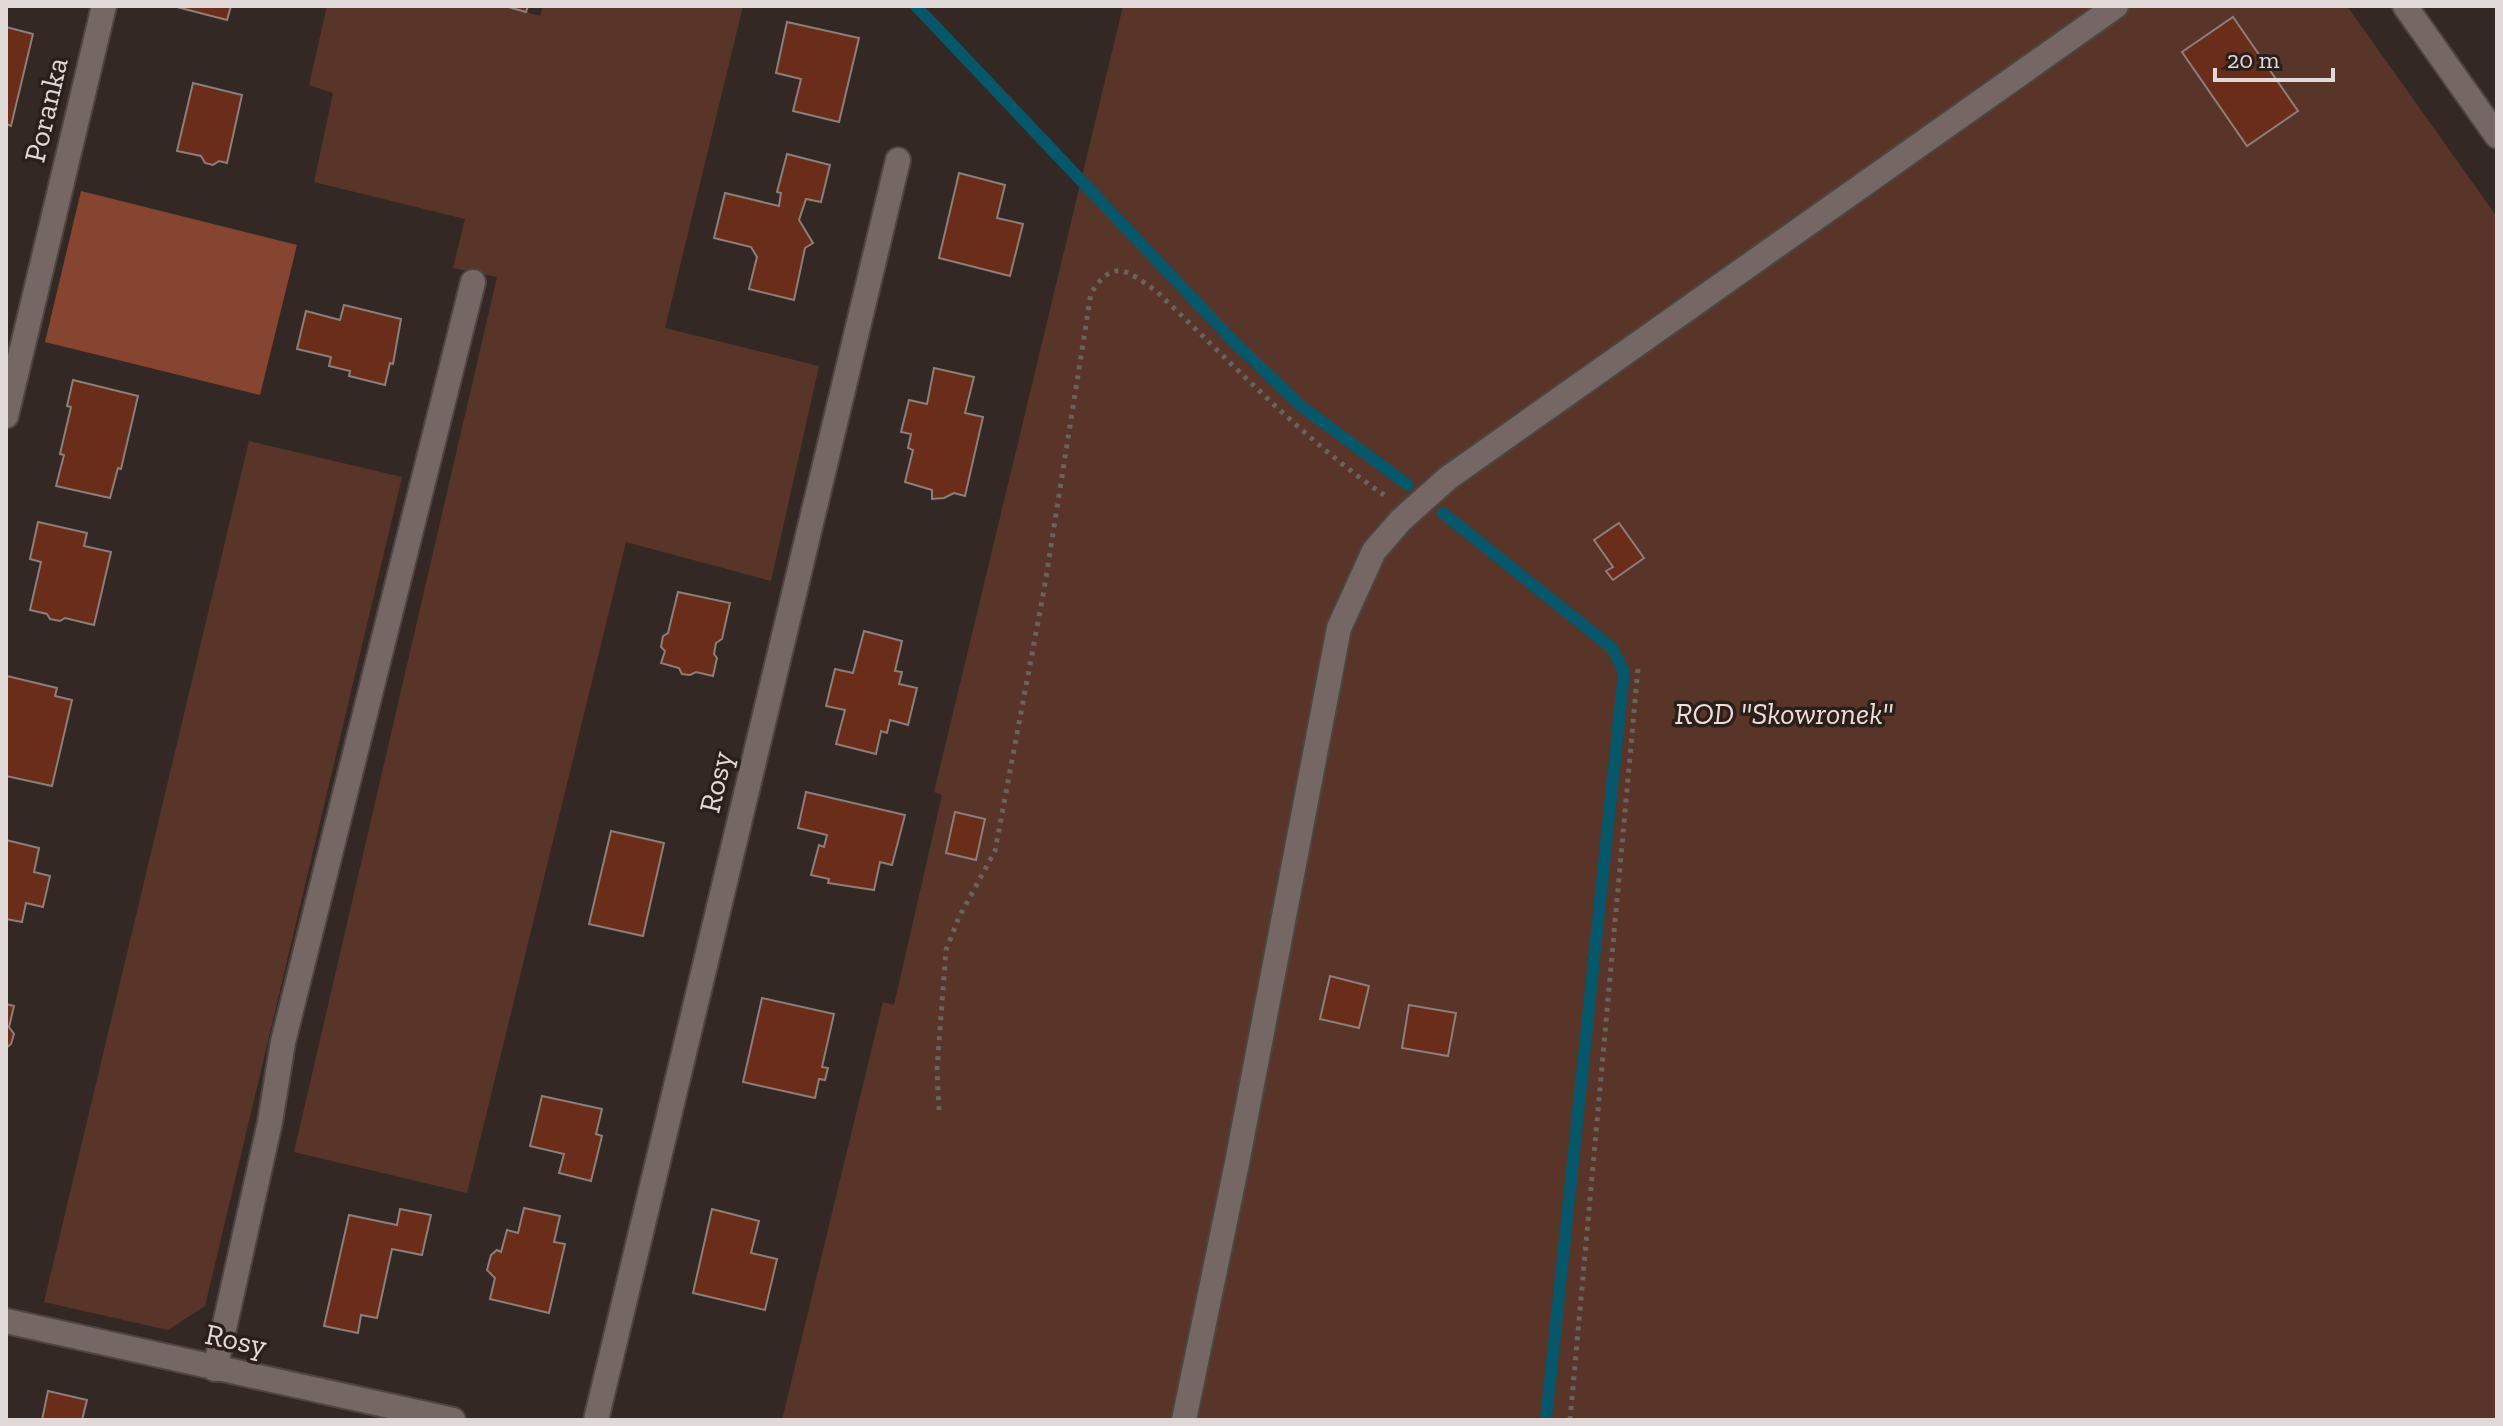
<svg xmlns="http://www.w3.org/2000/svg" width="2503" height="1426" font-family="'Zilla Slab',serif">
<rect width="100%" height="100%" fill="#342825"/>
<g fill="#593529">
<path d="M327 6H505L540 16 543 6H743L665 328 819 366 771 581 626 542 467 1193 294 1152 497 277 453 268 465 219 314 182 333 93 309 85Z"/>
<path d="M1123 6H2347L2497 217V1420H782L883 1002 894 1005 942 795 934 792Z"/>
<path d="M249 441 402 477 205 1306 168 1330 44 1302Z"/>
</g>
<path fill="#854531" d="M81 191 297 245 260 395 45 342Z"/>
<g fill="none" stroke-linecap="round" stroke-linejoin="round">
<g stroke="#055769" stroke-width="12">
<path d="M916 6 1233 341 1301 406 1408 485"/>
<path d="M1443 513 1612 648 1624 672 1546 1420"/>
</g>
</g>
<g fill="#6a2d19" stroke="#8c7e7a" stroke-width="2">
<path d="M173 6H231L227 20Z"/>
<path d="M505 6H528L526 12Z"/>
<path d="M2233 17 2298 111 2247 146 2182 52Z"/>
<path d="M787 22 859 38 839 122 793 111 801 79 776 73Z"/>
<path d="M6 27 33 34 11 126 6 124Z"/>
<path d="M193 83 242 95 227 163 219 161 213 165 205 163 201 156 177 151Z"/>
<path d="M787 154 830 165 821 202 806 199 799 220 813 243 805 248 794 300 749 289 757 257 751 247 714 238 725 193 779 206 781 193 777 192Z"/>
<path d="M959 173 1005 185 997 218 1023 224 1010 276 939 258Z"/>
<path d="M344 305 401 319 393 364 390 363 385 385 349 376 350 371 329 366 331 357 297 349 306 311 340 320Z"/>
<path d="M934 368 974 377 965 413 983 417 965 496 954 493 944 498 932 499V490L905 482 913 450 908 448 911 434 901 432 909 400 927 404Z"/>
<path d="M73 380 138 396 121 469 118 468 110 498 56 486 64 455 60 454 71 407 67 406Z"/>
<path d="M38 522 87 533 84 546 111 552 94 625 65 618 60 621 50 619 47 614 30 610 41 562 30 559Z"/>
<path d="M1619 523 1644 558 1613 580 1606 571 1613 567 1594 540Z"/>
<path d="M678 592 730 603 722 639 716 643 714 654 717 658 713 676 696 672 690 675 682 674 679 668 661 663 665 651 661 647 663 636 668 633Z"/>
<path d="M864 631 902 641 895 671 902 672 899 684 917 688 908 725 890 720 887 733 881 731 876 754 836 744 845 710 826 706 835 669 853 673Z"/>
<path d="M7 676 57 688 55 696 72 700 52 786 6 776Z"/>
<path d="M806 792 905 815 892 865 880 862 874 890 828 883 829 879 811 875 819 845 824 847 827 835 798 828Z"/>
<path d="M955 812 985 819 976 860 946 853Z"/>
<path d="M611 831 664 843 643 936 589 924Z"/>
<path d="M6 840 39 848 34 872 50 876 43 907 26 903 22 922 6 919Z"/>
<path d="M1330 976 1369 986 1359 1028 1320 1019Z"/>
<path d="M762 998 834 1014 822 1067 828 1068 825 1080 819 1079 815 1098 743 1082Z"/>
<path d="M6 1004 14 1006 9 1027 14 1034 11 1044 6 1048Z"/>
<path d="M1409 1005 1456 1013 1448 1056 1402 1048Z"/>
<path d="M542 1096 602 1109 596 1134 602 1136 591 1181 559 1173 564 1154 530 1146Z"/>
<path d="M524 1208 560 1216 554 1242 565 1244 549 1313 490 1299 495 1278 487 1270 491 1255 497 1250 501 1252 507 1230 518 1233Z"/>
<path d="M400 1209 431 1215 422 1255 392 1249 377 1318 361 1315 358 1333 324 1326 349 1215 397 1225Z"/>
<path d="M712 1209 759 1221 751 1253 777 1259 765 1310 693 1293Z"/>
<path d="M48 1391 87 1400 82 1420H42Z"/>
</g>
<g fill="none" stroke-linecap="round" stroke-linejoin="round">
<g stroke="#4e4542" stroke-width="28">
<g id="minor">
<path d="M2405 6 2497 136"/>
<path d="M6 416 104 6"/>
<path d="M6 1321 453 1420"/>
<path d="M215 1369 270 1122 283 1042 473 282"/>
<path d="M596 1420 898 160"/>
<path d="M1184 1420 1237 1163 1339 628 1374 551 1401 520 1448 478 2116 6"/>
</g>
</g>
<g stroke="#6c615e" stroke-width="5" stroke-dasharray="4 6" stroke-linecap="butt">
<path d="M939 1110 937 1069 946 950 959 917 995 851 1044 590 1091 293C1114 257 1127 271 1155 290 1229 360 1300 437 1384 495"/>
<path d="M1570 1420 1638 668"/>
</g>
<use href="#minor" stroke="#756864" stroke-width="24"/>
</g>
<g text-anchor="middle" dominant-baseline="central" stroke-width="7" stroke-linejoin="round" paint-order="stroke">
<g font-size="30" fill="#e1d9d7" stroke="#2a1f1b">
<text transform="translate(46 110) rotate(-77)">Poranka</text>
<text transform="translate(716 782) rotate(-77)">Rosy</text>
<text transform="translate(236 1340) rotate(12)">Rosy</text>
</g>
<g font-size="30" font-style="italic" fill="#f2ddd6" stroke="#2a1f1b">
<text x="1784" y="714">ROD "Skowronek"</text>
</g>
</g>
<rect width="2503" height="1426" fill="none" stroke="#e1d9d7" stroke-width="16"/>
<path d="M2215 68v12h118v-12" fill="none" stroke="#e1d9d7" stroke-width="4"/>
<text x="2227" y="68" font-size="24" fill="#e1d9d7" stroke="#2a1f1b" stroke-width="6" paint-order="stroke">20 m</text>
</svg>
